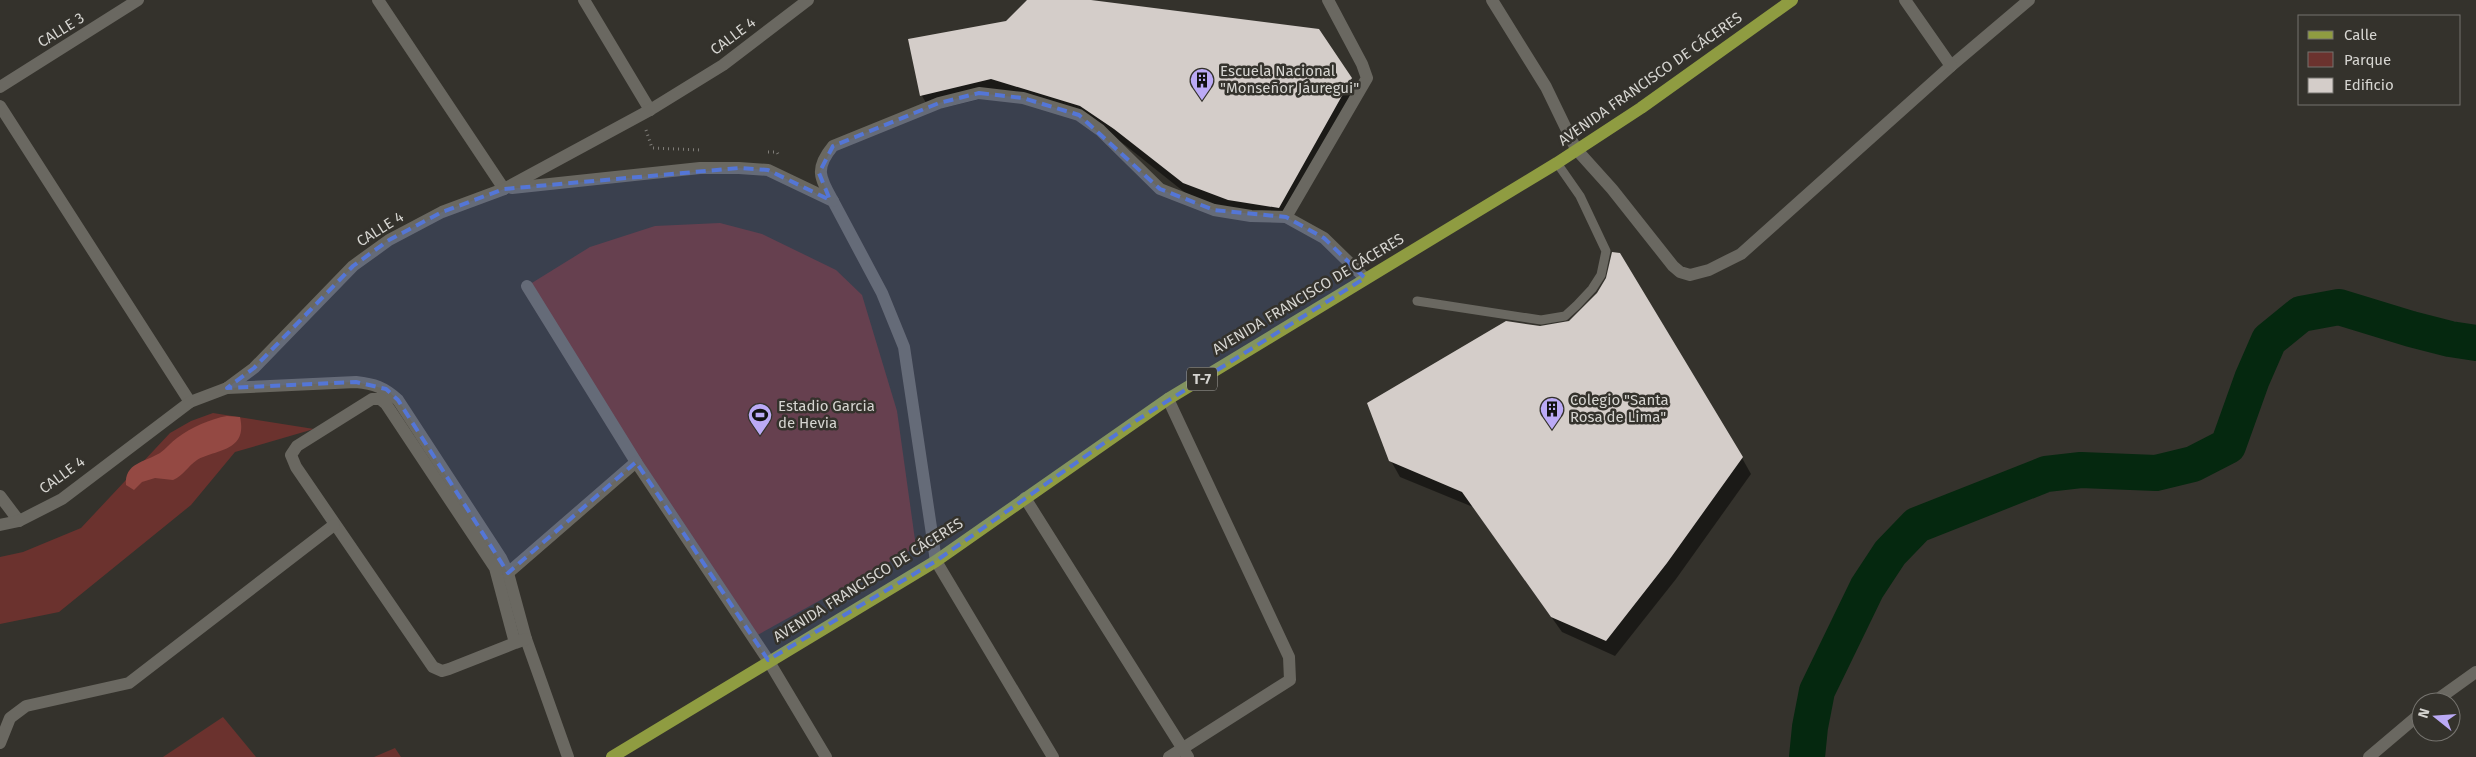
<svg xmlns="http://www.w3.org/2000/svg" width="2476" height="757" font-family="'Fira Sans',sans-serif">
<rect width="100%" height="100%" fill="#34322c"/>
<g fill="#6b322e">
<path d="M720 223 762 234 836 270 862 295 897 411 916 547 754 637 527 286 590 247 655 226Z"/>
<path d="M213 413 314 429 235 452 191 505 59 612 0 624V557L23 552 81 528 170 433 191 421Z"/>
<path d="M223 717 256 757H163Z"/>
<path d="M395 748 401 757H374Z"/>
</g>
<path fill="#944943" d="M227 416 240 417C248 452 216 449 197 460 188 466 183 476 173 480L155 478 142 482 134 490 126 485C124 463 145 462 160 453 166 449 171 442 177 438 192 427 210 419 227 416Z"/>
<g fill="#0007">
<path d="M1028 0H1084L1351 78 1360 94 1288 223 1193 199 1125 145 1090 121 1001 94 931 111 922 96 909 40 1006 22Z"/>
<path d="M1742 458 1751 474 1676 579 1615 656 1562 632 1473 507 1400 477 1391 461Z"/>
</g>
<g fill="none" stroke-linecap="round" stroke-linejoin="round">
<path stroke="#05280f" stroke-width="36" d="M1807 757 1810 727 1817 691 1867 588 1890 553 1917 525 2046 474 2081 470 2156 473 2193 464 2228 446 2252 379 2269 340 2301 314 2339 307 2411 329 2450 339 2476 343"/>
</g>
<g fill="#d4cdc9">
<path d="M1027 0H1091L1319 29 1352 78 1279 208 1228 200 1183 183 1114 129 1080 106 991 79 920 96 908 39 1006 21Z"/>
<path d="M1612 252 1620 253 1743 457 1667 563 1606 641 1551 617 1462 492 1389 461 1367 403 1506 321 1540 326 1569 321 1597 293 1606 278Z"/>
</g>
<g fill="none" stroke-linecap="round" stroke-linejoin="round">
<g stroke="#7f7d78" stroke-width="3" stroke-dasharray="1 4" stroke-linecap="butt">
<path d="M646 130 652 148 702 150"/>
<path d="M768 152H777L779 156"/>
</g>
<path stroke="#6a6861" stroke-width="9" d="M1417 301 1541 320 1565 316 1577 305 1592 289 1601 275 1606 251 1580 196 1557 163"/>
<g stroke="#6a6861" stroke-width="12">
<path d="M378 0 504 189"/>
<path d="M584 0 650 110"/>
<path d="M1492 0 1546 87 1576 149 1612 189 1673 266 1680 272 1690 275 1709 270 1741 254 1951 66 2029 0"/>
<path d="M1905 0 1951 66"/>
<path d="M0 87 138 0"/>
<path d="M0 106 190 402"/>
<path d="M512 188 700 168H739L768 170 833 201 882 293 904 347 936 561 1053 757"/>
<path d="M833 201C820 178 814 169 833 146L939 103 979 93 1023 98 1079 115 1100 130 1160 189 1214 210 1251 216 1286 217 1324 238 1365 278"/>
<path d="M1286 217 1367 78 1362 64 1328 0"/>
<path d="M527 286 636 462 768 660 826 757"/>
<path d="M227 388 356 382C374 384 384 387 398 400L501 558 508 573 526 639 568 757"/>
<path d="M1168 399 1289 657 1290 680 1169 757"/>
<path d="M0 496 19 521"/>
<path d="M1025 498 1188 757"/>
<path d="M0 525 19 521 62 499 190 402 227 388 254 368 353 266 389 240 442 212 504 189 650 110 723 65 808 0"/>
<path d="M508 573 636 462"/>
<path d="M515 643 495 568 386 404 380 399H372L297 446 291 455 296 467 433 667 442 671 449 669 515 643 526 639"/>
<path d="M2434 702 2476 672"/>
<path d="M0 743 10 718 26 706 129 683 334 525"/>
<path d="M2369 757 2421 713"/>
</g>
<path stroke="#8f9c41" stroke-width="12" d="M612 757 936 561 1168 399 1557 163 1641 108 1792 0"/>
</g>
<path fill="#5476d6" fill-opacity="0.2" stroke="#5476d6" stroke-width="4" stroke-dasharray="10 6" stroke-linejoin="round" d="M979 93 1023 98 1079 115 1160 189 1214 210 1286 217 1324 238 1365 278 1137 420 936 561 768 660 636 462 508 573 398 400 386 389 356 382 227 388 254 368 353 266 389 240 442 212 504 189 739 168 768 170 830 200 819 173 833 146 939 103Z"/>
<defs>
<g id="building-pin" transform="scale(1.25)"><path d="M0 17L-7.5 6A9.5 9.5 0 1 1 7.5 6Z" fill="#bbaaf6" stroke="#34322c"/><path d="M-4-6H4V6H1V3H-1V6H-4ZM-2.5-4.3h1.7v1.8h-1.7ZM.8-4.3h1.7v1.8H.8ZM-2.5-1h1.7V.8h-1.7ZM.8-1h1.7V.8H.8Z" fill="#111"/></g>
<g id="stadium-pin" transform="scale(1.25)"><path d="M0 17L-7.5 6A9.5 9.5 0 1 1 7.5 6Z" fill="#bbaaf6" stroke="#34322c"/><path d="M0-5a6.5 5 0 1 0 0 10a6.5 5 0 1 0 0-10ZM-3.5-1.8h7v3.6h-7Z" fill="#111"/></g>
</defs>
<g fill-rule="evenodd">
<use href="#building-pin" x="1202" y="80"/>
<use href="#building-pin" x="1552" y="409"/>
<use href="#stadium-pin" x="760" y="415"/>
</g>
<g text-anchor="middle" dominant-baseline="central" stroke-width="5" stroke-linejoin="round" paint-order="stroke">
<rect fill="#34322c" stroke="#a5a4a0" stroke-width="1" x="1187" y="367.5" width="30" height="23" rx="4"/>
<g font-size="14" font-weight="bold" fill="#d6d5d1">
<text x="1202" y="379">T-7</text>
</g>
<g font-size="15" fill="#d6d5d1" stroke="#34322c">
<text transform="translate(61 30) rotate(-32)">CALLE 3</text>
<text transform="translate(733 36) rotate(-37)">CALLE 4</text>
<text transform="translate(1650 79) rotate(-35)">AVENIDA FRANCISCO DE CÁCERES</text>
<text transform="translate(380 229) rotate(-32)">CALLE 4</text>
<text transform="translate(1308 294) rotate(-31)">AVENIDA FRANCISCO DE CÁCERES</text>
<text transform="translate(62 475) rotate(-36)">CALLE 4</text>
<text transform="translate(868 580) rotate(-32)">AVENIDA FRANCISCO DE CÁCERES</text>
</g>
<g font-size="15" fill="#d6d5d1" stroke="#34322c" text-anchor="start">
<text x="1220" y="71">Escuela Nacional<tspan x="1220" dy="17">"Monseñor Jáuregui"</tspan></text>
<text x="1570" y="400">Colegio "Santa<tspan x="1570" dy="17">Rosa de Lima"</tspan></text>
<text x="778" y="406">Estadio Garcia<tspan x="778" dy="17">de Hevia</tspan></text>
</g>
</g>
<rect x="2298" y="15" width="162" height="90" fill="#34322c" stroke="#75736e"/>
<rect x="2308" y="31" width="25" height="8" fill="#8f9c41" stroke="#75736e"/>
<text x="2344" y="40" font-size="15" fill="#d6d5d1">Calle</text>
<rect x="2308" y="52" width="25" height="15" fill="#6b322e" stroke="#75736e"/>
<text x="2344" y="65" font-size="15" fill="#d6d5d1">Parque</text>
<rect x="2308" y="78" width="25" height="15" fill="#d4cdc9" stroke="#75736e"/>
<text x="2344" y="90" font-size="15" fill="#d6d5d1">Edificio</text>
<g transform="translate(2436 717) rotate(287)"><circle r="24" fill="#34322c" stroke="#75736e"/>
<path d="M0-4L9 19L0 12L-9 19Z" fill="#bbaaf6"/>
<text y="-8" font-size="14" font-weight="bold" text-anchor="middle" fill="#d6d5d1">N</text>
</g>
</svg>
